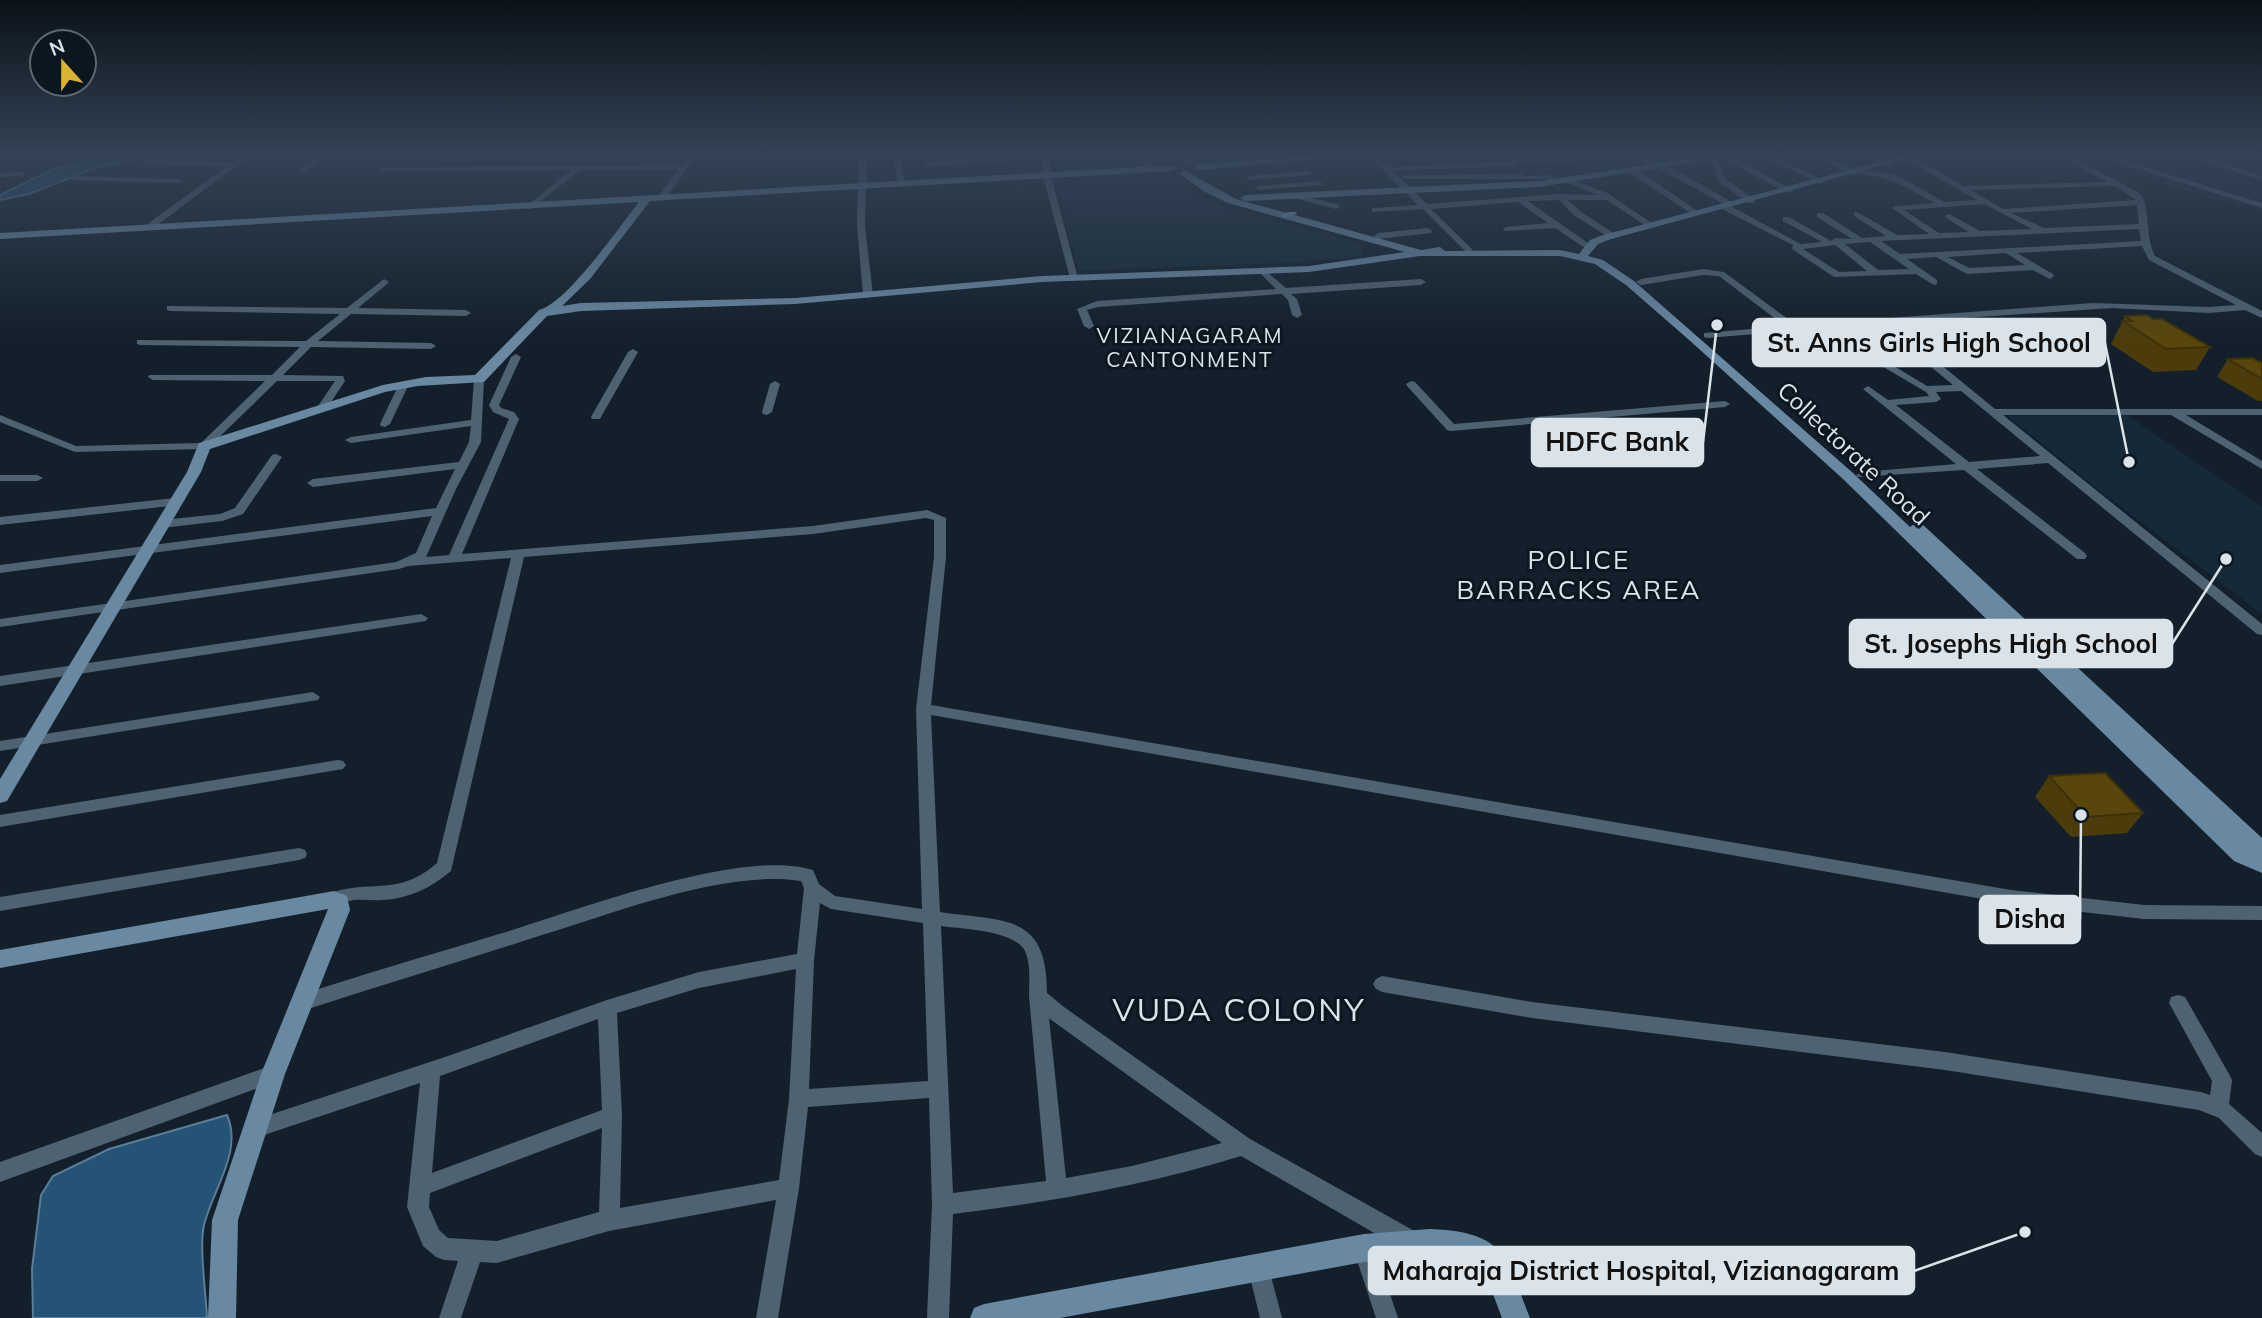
<svg xmlns="http://www.w3.org/2000/svg" width="2262" height="1318" font-family="Mulish,sans-serif">
<rect width="100%" height="100%" fill="#13202b"/>
<g fill="#162938">
<path d="M2075 154H2262V210L2237 206Z"/>
<path d="M1166 174 1212 203 1361 244 1362 256 1301 262 1078 271 1055 180Z"/>
<path d="M2127 415 2262 507V614L2099 490 2008 416Z"/>
</g>
<g fill="#255375" stroke="#5b7e98" stroke-width="2">
<path d="M125 154H163L98 167 29 194 0 200V195L53 169Z"/>
<path d="M227 1115C243 1151 213 1189 204 1225 199 1246 206 1294 207 1318H33L32 1269 41 1195 53 1176 109 1149Z"/>
</g>
<g fill="none" stroke-linecap="round" stroke-linejoin="round">
<g fill="#4f6271" fill-rule="evenodd">
<path d="M0 154H58L0 158Z"/>
<path d="M243 154H252L152 229H146V225L227 166 147 164 143 162 144 160 233 162Z"/>
<path d="M318 154H327L306 172H300V168Z"/>
<path d="M689 154H697L664 201 657 199 678 169 580 170 531 209H528V205L571 170 381 171 377 169 381 167 682 165Z"/>
<path d="M759 154H823L767 160Z"/>
<path d="M859 154H867L865 226 873 295 868 298 863 295 857 226Z"/>
<path d="M892 154H900L905 185 898 183Z"/>
<path d="M1049 154 1051 176 1078 278 1074 281 1070 278 1043 176 1042 158 927 166 923 164 927 162Z"/>
<path d="M1137 154H1145L1158 170 1157 172H1151Z"/>
<path d="M1367 154H1375L1388 167 1512 162 1509 160 1513 158 1565 159 1561 154H1569L1576 161 1575 163 1516 162 1518 164 1514 166 1393 171 1427 204 1559 194 1598 195 1565 182V178H1568L1607 193 1656 226 1649 228 1607 200H1568L1581 212 1615 234V238L1612 239 1575 216 1559 200 1528 201 1591 245V249L1588 250 1555 228 1504 231 1503 229 1507 227 1548 223 1518 202 1431 209 1473 250 1466 252 1423 209 1372 212V208H1375L1418 205Z"/>
<path d="M1628 154C1641 154 1650 163 1662 163L1734 203 1735 205 1732 207 1801 244 1822 242 1783 221V217H1789L1831 241 1835 238 1852 239 1817 217V213H1823L1862 238 1886 236 1854 216V212H1857L1897 235 1929 234 1892 208 1896 206 1934 203C1906 187 1885 173 1853 175L1813 154H1823L1857 171 1861 169 1897 175 1944 202 1977 200 1907 160V156H1913L1963 186 2107 182 2057 154H2067L2141 194C2151 214 2145 237 2155 256L2262 311V318L2245 310 2209 313 2112 308 1890 323 1995 409H2262V415H2186L2262 461V469L2171 415H2003L2262 624V635L2257 634 2048 463 1977 469 2085 553 2087 556 2085 559H2077L1964 470 1858 477 1856 475 1862 472 1956 464 1863 389 1868 386 1888 400 1929 396 1926 392 1880 365 1879 363 1884 360 1927 386 1953 385 1879 324 1707 338 1704 337V333L1785 326 1719 276 1703 275 1641 285 1636 282 1641 279 1703 269 1724 272 1796 325 2093 303 2209 307 2236 305 2149 260 2142 246 2017 253 2053 274 2054 276 2050 279 2033 270 1967 274 1936 257 1907 259 1937 280V284L1934 285 1916 274 1834 277 1792 249 1793 245 1722 209 1721 207 1725 205 1657 167 1651 168ZM2115 186 2136 200 2003 209 1971 190ZM1984 204 2032 229 1980 231 1949 214 1945 216 1946 218 1969 232 1939 233 1904 210ZM2137 205 2139 224 2044 228 2011 213ZM2139 229 2141 241 1900 254 1881 241ZM1870 242 1909 269 1878 270 1845 244ZM1835 245 1867 271 1839 272 1803 249ZM2006 253 2025 265 1969 268 1948 257ZM1961 391 2040 456 1969 462 1896 405 1936 402 1941 399 1936 392Z"/>
<path d="M1691 154H1702L1719 161 1724 178 1754 199V203H1748L1718 181 1713 164Z"/>
<path d="M1724 154H1729L1794 191 1787 193 1723 158Z"/>
<path d="M1759 154H1769L1827 182 1820 184Z"/>
<path d="M1860 154H1871L1893 164 1886 166Z"/>
<path d="M2090 154H2102L2262 203V208Z"/>
<path d="M2178 154H2190L2262 176V180Z"/>
<path d="M1627 167H1633L1702 214 1695 216 1627 171Z"/>
<path d="M1308 171 1312 173 1311 175 1250 180 1246 178 1250 176Z"/>
<path d="M20 172H23V176L0 177V173Z"/>
<path d="M1521 174 1525 176 1549 175 1564 181 1560 183 1548 179H1406L1402 177 1406 175Z"/>
<path d="M75 176 179 179 183 181 179 183 72 180V176Z"/>
<path d="M1318 181 1322 183 1321 185 1259 190 1255 188 1259 186Z"/>
<path d="M1301 195 1339 205 1340 207 1336 209 1298 199V195Z"/>
<path d="M1428 228 1432 231 1431 233 1378 239 1374 236 1378 233Z"/>
<path d="M1262 268 1286 288 1421 279 1426 282 1421 285 1291 294 1297 299 1302 315 1297 318 1292 315 1288 300 1282 294 1098 307 1087 310 1094 326 1089 329 1084 326 1077 309 1097 301 1276 289 1258 271Z"/>
<path d="M384 279 389 282 387 284 358 308 466 310 471 313 466 316 351 314 318 341 431 343 436 346 431 349 311 347 283 375 343 376 345 381 325 411H317L316 409 335 381H277L208 448 204 449 75 452 0 422V415L76 446 201 443 265 381 153 380 148 377 149 375H272L300 347 140 345 137 344V340L306 341 340 314 170 311 167 310V306L347 308Z"/>
<path d="M633 349 638 352 601 417 600 419H592L591 417 628 352Z"/>
<path d="M516 354 521 357 499 405 501 408 514 412 519 419 462 554 813 526 927 510 946 518V557L931 705 2011 890 2144 905 2262 906V920L2144 919 2011 904 931 715 940 912C1004 922 1047 912 1047 993L1064 1007 1250 1139 1418 1233 1421 1241 1418 1249 1410 1252 1402 1249 1241 1156C1147 1185 1051 1202 953 1214L949 1318H927L932 1205 929 1098 808 1107 799 1188 778 1318H756L776 1200 609 1231 497 1263 480 1262 461 1318H439L458 1261 444 1260 436 1257 423 1246 407 1207 420 1083 255 1138 248 1136 245 1129 248 1122 445 1057 607 1000 699 972 797 954 804 888 801 881C726 869 614 913 542 935 462 961 382 985 302 1011L295 1009 293 1003 295 997C362 974 431 955 499 934 573 912 741 847 813 870L819 884 835 896 922 909 916 709 934 557V520L926 518 813 534 524 557 451 871C431 888 408 899 382 900 373 901 363 899 354 900 345 901 337 907 328 904L325 899 328 894C372 878 397 898 437 863L511 558 408 566 399 569 0 627V619L396 562 416 553 432 516 0 573V565L436 508 455 469 313 487 307 483 313 479 459 462 469 442 471 426 351 443 345 440 351 437 471 420 474 379 479 376 484 379 481 442 456 489 426 557 449 555 509 419 493 412 489 405 511 357ZM820 903 831 909 923 923 928 1081 809 1089 814 960ZM941 926C962 929 1014 930 1025 951 1031 964 1029 982 1029 996L1046 1181 953 1193ZM796 969 789 1099 779 1180 620 1208 622 1115 617 1013 699 988ZM1049 1018 1050 1019 1222 1143 1132 1166 1066 1178ZM598 1019 602 1110 432 1173 440 1076ZM602 1128 599 1212 497 1241 448 1238 439 1230 429 1207 430 1193Z"/>
<path d="M404 381 409 384 390 424 385 427 381 426 380 424 399 384Z"/>
<path d="M775 381 780 384 772 412 767 415 763 414 762 412 770 384Z"/>
<path d="M1411 381 1415 382 1454 424 1725 401 1730 404 1725 407 1451 431 1447 430 1407 386 1406 384Z"/>
<path d="M276 454 282 457 243 514 222 521 162 528 156 524 162 520 220 514 235 508 272 455Z"/>
<path d="M0 475H37L43 478 37 481H0Z"/>
<path d="M175 498 179 499V505L0 525V517Z"/>
<path d="M421 614 428 618 426 621 0 686V676Z"/>
<path d="M313 692 320 697 318 700 0 751V741Z"/>
<path d="M338 760 343 761 346 765 343 769 0 827V815Z"/>
<path d="M299 848 305 850 307 854 305 858 299 860 0 911V897Z"/>
<path d="M1382 976 1532 1002 1945 1052 2201 1092 2210 1095 2212 1081 2169 1003 2171 997 2178 995 2185 997 2229 1074 2232 1080 2229 1104 2262 1133V1157L2255 1154 2219 1118 2199 1110 1945 1070 1532 1018 1382 992 1376 989 1373 984 1376 979Z"/>
<path d="M273 1065 280 1068 283 1074 280 1080 0 1182V1162Z"/>
<path d="M1364 1237 1372 1240 1398 1318H1376L1353 1248 1356 1240Z"/>
<path d="M1259 1258 1267 1261 1282 1318H1260L1248 1269 1251 1261Z"/>
</g>
<g fill="#6988a1" fill-rule="evenodd">
<path d="M1190 154H1200L1189 165H1183V161Z"/>
<path d="M1331 154H1374L1199 170 1194 167 1199 164Z"/>
<path d="M1719 154H1743L1539 187 1245 201 1240 198 1245 195 1539 181Z"/>
<path d="M1909 154H1924L1611 239 1598 244 1588 256 1603 260 1634 281 1853 473 1910 527 1917 522 1922 524 2262 838V873L2234 861 1843 479 1688 339 1626 285 1595 264 1560 256H1420L1309 272 1042 282 795 304 581 311 547 316 484 382 418 386 385 392 210 449 201 472 7 801 0 803V779L187 472 199 443 383 385 426 377 475 375 539 310C566 304 620 226 639 202L0 239V233L1172 165 1177 168 1172 171 650 201 590 279 562 306 581 303 795 298 1042 276 1309 266 1405 252 1228 203 1205 192 1181 175 1179 173 1184 170 1236 199 1421 250 1440 247 1445 251 1560 250 1579 254 1590 240 1603 235Z"/>
<path d="M334 891 347 896 350 910 285 1074 238 1220 236 1318H208L212 1220 261 1074 328 909 0 968V950Z"/>
<path d="M1430 1229C1506 1232 1505 1256 1530 1318H1502L1490 1286 1480 1269 1466 1259 1430 1256 1364 1262 1060 1318H970L974 1308 984 1304 1364 1234Z"/>
</g>
<path fill="#7da5c5" fill-rule="evenodd" d="M1288 212H1296L1297 214 1282 218V214Z"/>
</g>
<g fill="#4c3c0b">
<path d="M2125 316 2153 319 2210 347 2196 370 2153 372 2111 344Z"/>
<path d="M2228 359 2262 363V401H2258L2217 377Z"/>
<path d="M2049 776 2143 813 2127 833 2071 837 2035 797Z"/>
</g>
<g fill="#58460d" stroke="#3e3109" stroke-width="2">
<path d="M2147 315 2153 319H2162L2210 347 2166 349 2123 321H2132L2125 316Z"/>
<path d="M2252 358 2262 363V379L2228 359Z"/>
<path d="M2105 773 2143 813 2086 817 2049 776Z"/>
</g>
<linearGradient id="sky" x2="0" y2="1"><stop stop-color="#0a1218"/><stop offset="0.45" stop-color="#334255"/><stop offset="1" stop-color="#334255" stop-opacity="0"/></linearGradient>
<rect width="2262" height="339" fill="url(#sky)"/>
<g text-anchor="middle" dominant-baseline="central" stroke-width="6" stroke-linejoin="round" paint-order="stroke">
<g font-size="21" letter-spacing="2" fill="#dae3ea" stroke="#0a1721">
<text x="1190" y="335">VIZIANAGARAM<tspan x="1190" dy="24">CANTONMENT</tspan></text>
</g>
<g font-size="24" fill="#dae3ea" stroke="#0a1721">
<text transform="translate(1854 453) rotate(43)">Collectorate Road</text>
</g>
<g font-size="26" letter-spacing="2" fill="#dae3ea" stroke="#0a1721">
<text x="1579" y="559">POLICE<tspan x="1579" dy="30">BARRACKS AREA</tspan></text>
</g>
<g font-size="32" letter-spacing="2" fill="#dae3ea" stroke="#0a1721">
<text x="1239" y="1009">VUDA COLONY</text>
</g>
</g>
<path fill="none" stroke="#dae3ea" stroke-width="2.5" d="M2129 462L2105 343M1717 325L1703 442M2226 559L2172 644M2081 815L2080 919M2025 1232L1914 1271"/>
<g fill="#dae3ea" stroke="#0a1721" stroke-width="2.5">
<circle cx="2129" cy="462" r="7"/>
<circle cx="1717" cy="325" r="7"/>
<circle cx="2226" cy="559" r="7"/>
<circle cx="2081" cy="815" r="7"/>
<circle cx="2025" cy="1232" r="7"/>
</g>
<g fill="#dae3ea" stroke="#dae3ea" stroke-width="2.5">
<rect x="1753" y="319" width="352" height="47" rx="7"/>
<rect x="1532" y="419" width="171" height="47" rx="7"/>
<rect x="1850" y="620" width="322" height="47" rx="7"/>
<rect x="1980" y="896" width="100" height="47" rx="7"/>
<rect x="1369" y="1247" width="545" height="47" rx="7"/>
</g>
<g font-size="26" text-anchor="middle" font-weight="bold" fill="#111">
<text x="1929" y="352">St. Anns Girls High School</text>
<text x="1617" y="451">HDFC Bank</text>
<text x="2011" y="653">St. Josephs High School</text>
<text x="2030" y="928">Disha</text>
<text x="1641" y="1280">Maharaja District Hospital, Vizianagaram</text>
</g>
<g transform="translate(63 63) rotate(339)"><circle r="33" fill="#0a1721" stroke="#5d6971" stroke-width="2"/>
<path d="M0-5L12 26L0 18L-12 26Z" fill="#dbb333"/>
<text y="-10" font-size="19" font-weight="bold" text-anchor="middle" fill="#dae3ea">N</text>
</g>
</svg>
